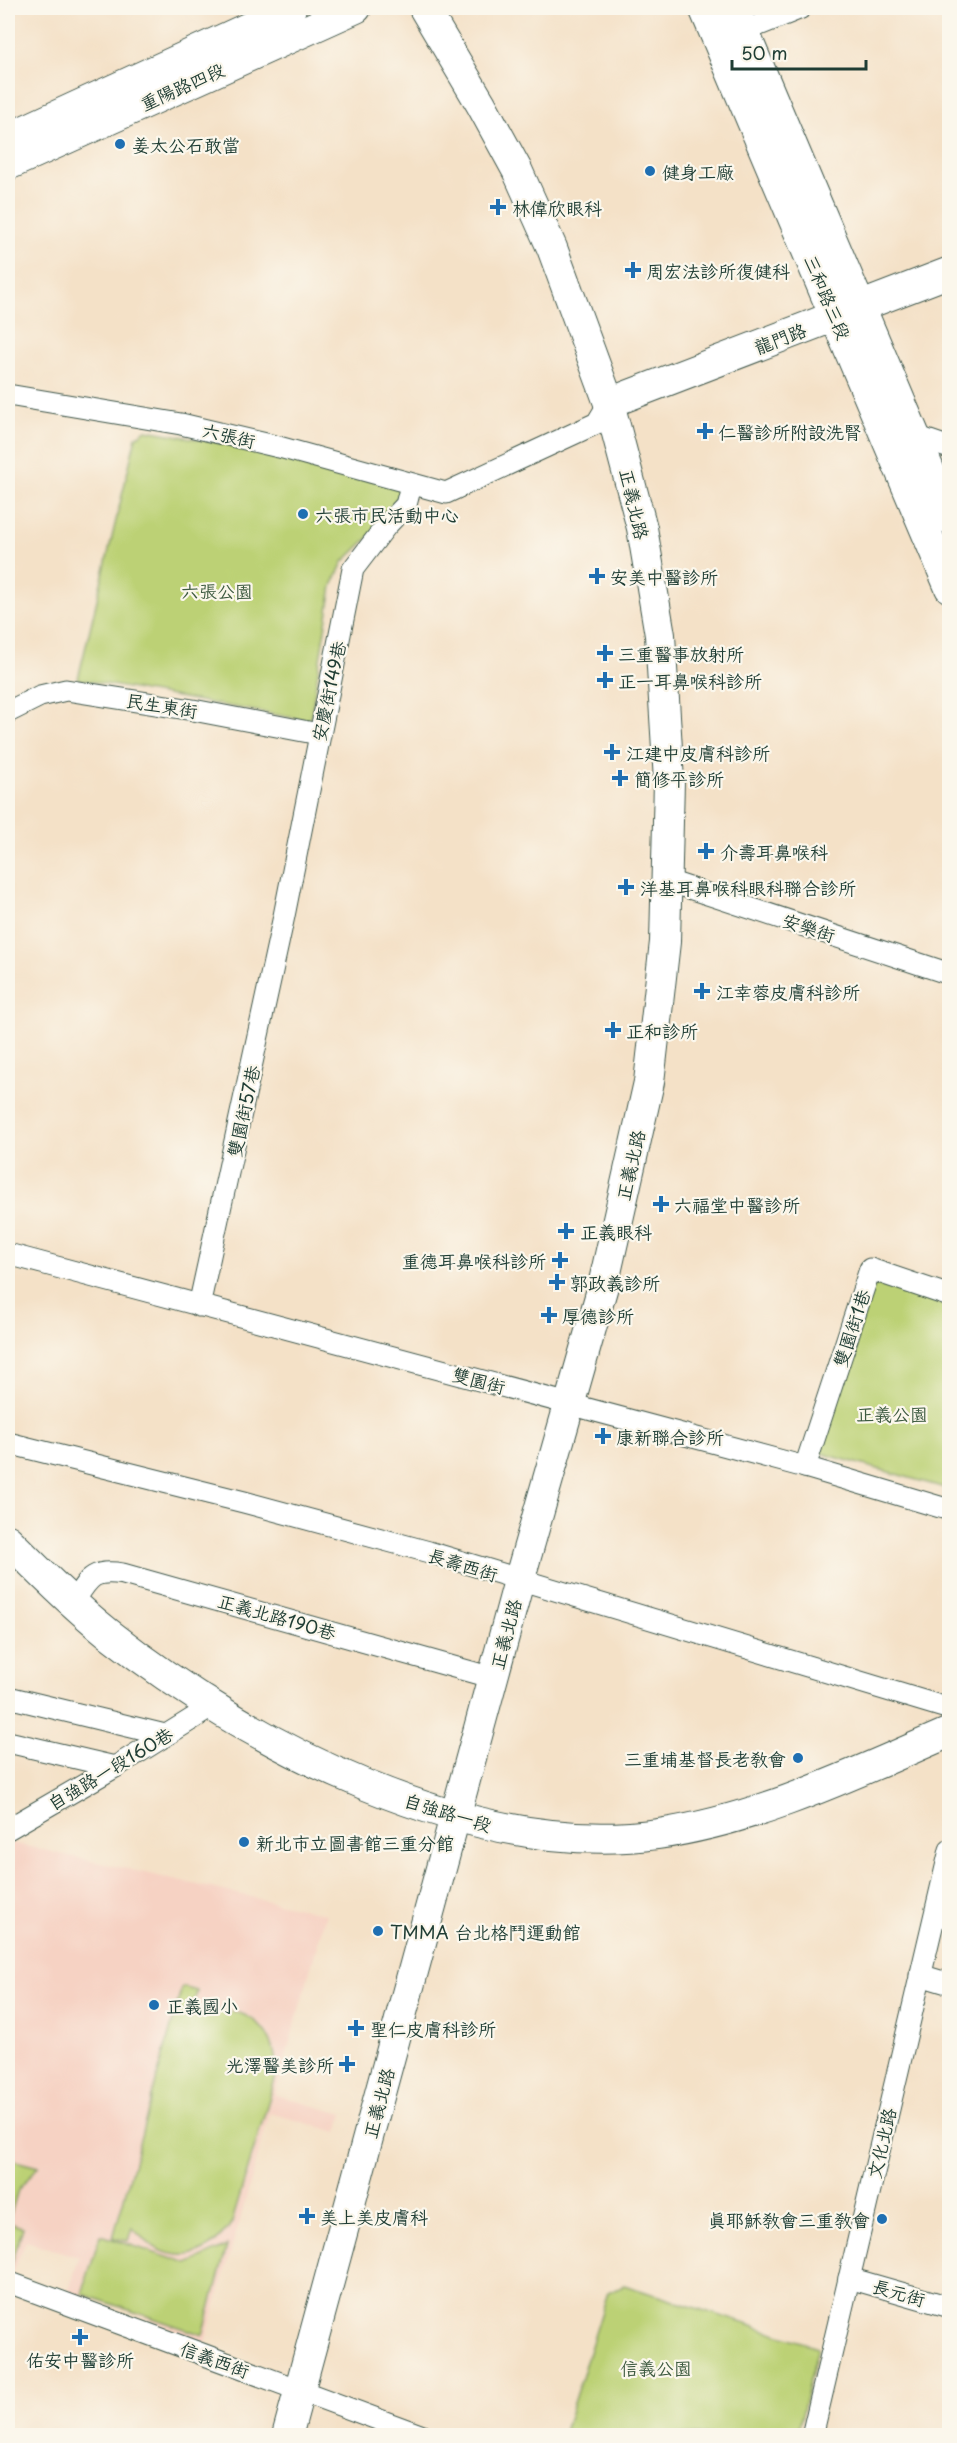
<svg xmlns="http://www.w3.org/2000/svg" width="957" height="2443" font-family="'Playpen Sans','LXGW WenKai TC',sans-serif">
<rect width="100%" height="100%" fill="#fbf7ec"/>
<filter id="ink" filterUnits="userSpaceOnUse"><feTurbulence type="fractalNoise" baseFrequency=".0167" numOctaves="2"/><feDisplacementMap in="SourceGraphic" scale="12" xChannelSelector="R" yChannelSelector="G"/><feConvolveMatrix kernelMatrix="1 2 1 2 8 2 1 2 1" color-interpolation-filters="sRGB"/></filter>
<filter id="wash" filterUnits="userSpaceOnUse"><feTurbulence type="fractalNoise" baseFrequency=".008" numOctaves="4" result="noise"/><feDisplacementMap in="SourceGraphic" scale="24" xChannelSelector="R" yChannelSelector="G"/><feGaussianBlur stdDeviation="1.35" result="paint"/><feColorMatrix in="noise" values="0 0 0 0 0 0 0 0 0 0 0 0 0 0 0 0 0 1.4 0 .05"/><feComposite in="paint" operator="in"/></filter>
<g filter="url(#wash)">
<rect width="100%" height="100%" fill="#f4e1c7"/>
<path fill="#f6d2c3" d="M8 1842 326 1914 275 2095 343 2114 338 2132 270 2113 205 2343 111 2303 68 2294 79 2257 26 2241 13 2272 8 2269Z"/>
<g fill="#bcd175" stroke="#6e8754" stroke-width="1.5">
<path d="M146 430 259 450 404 488 368 538 343 562 332 586 310 721 78 679 136 437Z"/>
<path d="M875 1282 949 1306V1489L817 1452Z"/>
<path d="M182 1987 197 1991 191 2016C238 1998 279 2023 276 2076L232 2222C205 2265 165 2266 132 2227L128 2241 113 2238Z"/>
<path d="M8 2159 38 2167 18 2190 8 2223 23 2227 11 2266 8 2264Z"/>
<path d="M100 2235 188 2264 227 2246 203 2335 82 2294Z"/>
<path d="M624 2285 818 2347 797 2435H563L608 2292Z"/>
</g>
</g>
<g filter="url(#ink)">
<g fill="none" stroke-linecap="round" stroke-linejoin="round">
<g stroke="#3f564a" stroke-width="23">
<g id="street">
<path d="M744 31 801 8"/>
<path d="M8 395 181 424 279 447 446 493 597 423 609 403"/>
<path d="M915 436 950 448"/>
<path d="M8 712 40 696 66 690 193 710 319 734"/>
<path d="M668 881 950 974"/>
<path d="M8 1254 805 1467 950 1510"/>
<path d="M199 1306 284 916 353 569 386 526 406 505 411 485"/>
<path d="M8 1443 244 1502 429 1552 950 1709"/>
<path d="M805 1467 870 1269 950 1296"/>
<path d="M73 1603C89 1578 92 1569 123 1574L493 1678"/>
<path d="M8 1697 165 1735"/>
<path d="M8 1742 115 1767"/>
<path d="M8 1829 115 1767 213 1706"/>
<path d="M920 1975 950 1984"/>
<path d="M849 2278 950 2307"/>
<path d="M8 2282 423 2436"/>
<path d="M812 2436 950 1850"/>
</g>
</g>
<g stroke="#3f564a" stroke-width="32">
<g id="secondary">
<path d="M704 8 950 588"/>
<path d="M734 8 950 519"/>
<path d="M8 138 291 8"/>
<path d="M8 165 356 8"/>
<path d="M609 403 950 272"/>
<path d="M8 1540C40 1572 72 1604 108 1633 250 1745 472 1860 658 1834 761 1819 855 1773 950 1732"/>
<path d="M287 2436 519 1581 603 1286 649 1082 665 942 669 781 660 635 642 528 609 403 552 248 517 170 481 104 424 8"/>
</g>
</g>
<g stroke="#3f564a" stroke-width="35">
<path id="highway" d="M736 8V12"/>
</g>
<use href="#street" stroke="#fff" stroke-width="21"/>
<use href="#secondary" stroke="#fff" stroke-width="30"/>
<use href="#highway" stroke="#fff" stroke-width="33"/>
</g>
</g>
<g fill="#1f6fb2" stroke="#fbf7ec" stroke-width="2">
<circle cx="120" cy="144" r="6"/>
<circle cx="650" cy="171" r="6"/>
<path d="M495 198h6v6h6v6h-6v6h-6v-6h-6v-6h6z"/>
<path d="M630 261h6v6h6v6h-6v6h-6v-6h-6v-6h6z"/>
<path d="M702 422h6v6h6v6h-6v6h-6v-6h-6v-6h6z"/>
<circle cx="303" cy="514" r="6"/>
<path d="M594 567h6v6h6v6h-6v6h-6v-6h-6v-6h6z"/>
<path d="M602 644h6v6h6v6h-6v6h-6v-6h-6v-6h6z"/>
<path d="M602 671h6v6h6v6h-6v6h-6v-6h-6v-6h6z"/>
<path d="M609 743h6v6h6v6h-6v6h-6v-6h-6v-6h6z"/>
<path d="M617 769h6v6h6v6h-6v6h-6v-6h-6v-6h6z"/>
<path d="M703 842h6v6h6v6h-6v6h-6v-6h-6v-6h6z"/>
<path d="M623 878h6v6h6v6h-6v6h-6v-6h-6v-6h6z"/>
<path d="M699 982h6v6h6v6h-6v6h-6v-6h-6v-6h6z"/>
<path d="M610 1021h6v6h6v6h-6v6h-6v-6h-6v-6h6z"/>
<path d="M658 1195h6v6h6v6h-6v6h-6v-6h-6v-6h6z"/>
<path d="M563 1222h6v6h6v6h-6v6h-6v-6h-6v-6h6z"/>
<path d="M557 1251h6v6h6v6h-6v6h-6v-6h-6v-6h6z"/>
<path d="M554 1273h6v6h6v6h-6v6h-6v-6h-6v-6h6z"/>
<path d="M546 1306h6v6h6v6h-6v6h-6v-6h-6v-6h6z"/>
<path d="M600 1427h6v6h6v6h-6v6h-6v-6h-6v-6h6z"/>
<circle cx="798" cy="1758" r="6"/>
<circle cx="244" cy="1842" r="6"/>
<circle cx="378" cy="1931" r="6"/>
<circle cx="154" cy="2005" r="6"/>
<path d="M353 2019h6v6h6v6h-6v6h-6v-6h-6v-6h6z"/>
<path d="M344 2055h6v6h6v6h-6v6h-6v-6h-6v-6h6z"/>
<path d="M304 2207h6v6h6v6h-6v6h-6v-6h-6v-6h6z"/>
<circle cx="882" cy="2219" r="6"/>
<path d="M77 2328h6v6h6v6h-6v6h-6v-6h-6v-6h6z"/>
</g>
<g text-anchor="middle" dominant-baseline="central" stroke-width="4.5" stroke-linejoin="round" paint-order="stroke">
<g font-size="18" fill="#1f3d34" stroke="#fbf7ec">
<text transform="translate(182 86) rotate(-24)">重陽路四段</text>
<text transform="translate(828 297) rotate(67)">三和路三段</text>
<text transform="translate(780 338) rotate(-21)">龍門路</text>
<text transform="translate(229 435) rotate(13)">六張街</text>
<text transform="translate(635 504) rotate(77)">正義北路</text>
<text transform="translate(328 691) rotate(-78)">安慶街149巷</text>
<text transform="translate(162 705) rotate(9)">民生東街</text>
<text transform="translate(809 927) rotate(18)">安樂街</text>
<text transform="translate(243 1111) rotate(-78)">雙園街57巷</text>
<text transform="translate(630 1165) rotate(-77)">正義北路</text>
<text transform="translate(851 1328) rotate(-72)">雙園街1巷</text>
<text transform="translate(479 1380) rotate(15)">雙園街</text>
<text transform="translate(463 1564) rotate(17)">長壽西街</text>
<text transform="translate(277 1616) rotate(16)">正義北路190巷</text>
<text transform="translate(505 1634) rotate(-75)">正義北路</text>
<text transform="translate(110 1768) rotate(-31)">自強路一段160巷</text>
<text transform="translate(448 1812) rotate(17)">自強路一段</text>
<text transform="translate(378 2103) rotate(-75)">正義北路</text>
<text transform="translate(881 2143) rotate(-77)">文化北路</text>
<text transform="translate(899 2292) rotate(16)">長元街</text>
<text transform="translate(215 2359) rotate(20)">信義西街</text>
</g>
<g font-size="18" fill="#1f3d34" stroke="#fbf7ec" text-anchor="start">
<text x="132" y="144">姜太公石敢當</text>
<text x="662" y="171">健身工廠</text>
<text x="512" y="207">林偉欣眼科</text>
<text x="646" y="270">周宏法診所復健科</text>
<text x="718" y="431">仁醫診所附設洗腎</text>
<text x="315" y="514">六張市民活動中心</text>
<text x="610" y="576">安美中醫診所</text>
<text x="618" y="653">三重醫事放射所</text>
<text x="618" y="680">正一耳鼻喉科診所</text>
<text x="626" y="752">江建中皮膚科診所</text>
<text x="634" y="778">簡修平診所</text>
<text x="720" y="851">介壽耳鼻喉科</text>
<text x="640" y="887">洋基耳鼻喉科眼科聯合診所</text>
<text x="716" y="991">江幸蓉皮膚科診所</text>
<text x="626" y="1030">正和診所</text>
<text x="674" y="1204">六福堂中醫診所</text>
<text x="580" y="1231">正義眼科</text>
<text x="546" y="1260" text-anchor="end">重德耳鼻喉科診所</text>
<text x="570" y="1282">郭政義診所</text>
<text x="562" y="1315">厚德診所</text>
<text x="616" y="1436">康新聯合診所</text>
<text x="786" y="1758" text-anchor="end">三重埔基督長老教會</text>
<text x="256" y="1842">新北市立圖書館三重分館</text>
<text x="390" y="1931">TMMA 台北格鬥運動館</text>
<text x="166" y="2005">正義國小</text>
<text x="370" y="2028">聖仁皮膚科診所</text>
<text x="334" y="2064" text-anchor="end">光澤醫美診所</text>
<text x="320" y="2216">美上美皮膚科</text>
<text x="870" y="2219" text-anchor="end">真耶穌教會三重教會</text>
<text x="80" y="2359" text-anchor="middle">佑安中醫診所</text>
</g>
<g font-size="18" fill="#3e5b41" stroke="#fbf7ec">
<text x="217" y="590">六張公園</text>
<text x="892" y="1413">正義公園</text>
<text x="656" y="2367">信義公園</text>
</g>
</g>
<rect width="957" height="2443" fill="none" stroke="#fbf7ec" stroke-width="30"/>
<path d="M732 60v9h134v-9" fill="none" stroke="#1f3d34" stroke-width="3"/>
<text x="741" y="60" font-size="18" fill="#1f3d34" stroke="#fbf7ec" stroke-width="4.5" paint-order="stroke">50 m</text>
</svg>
